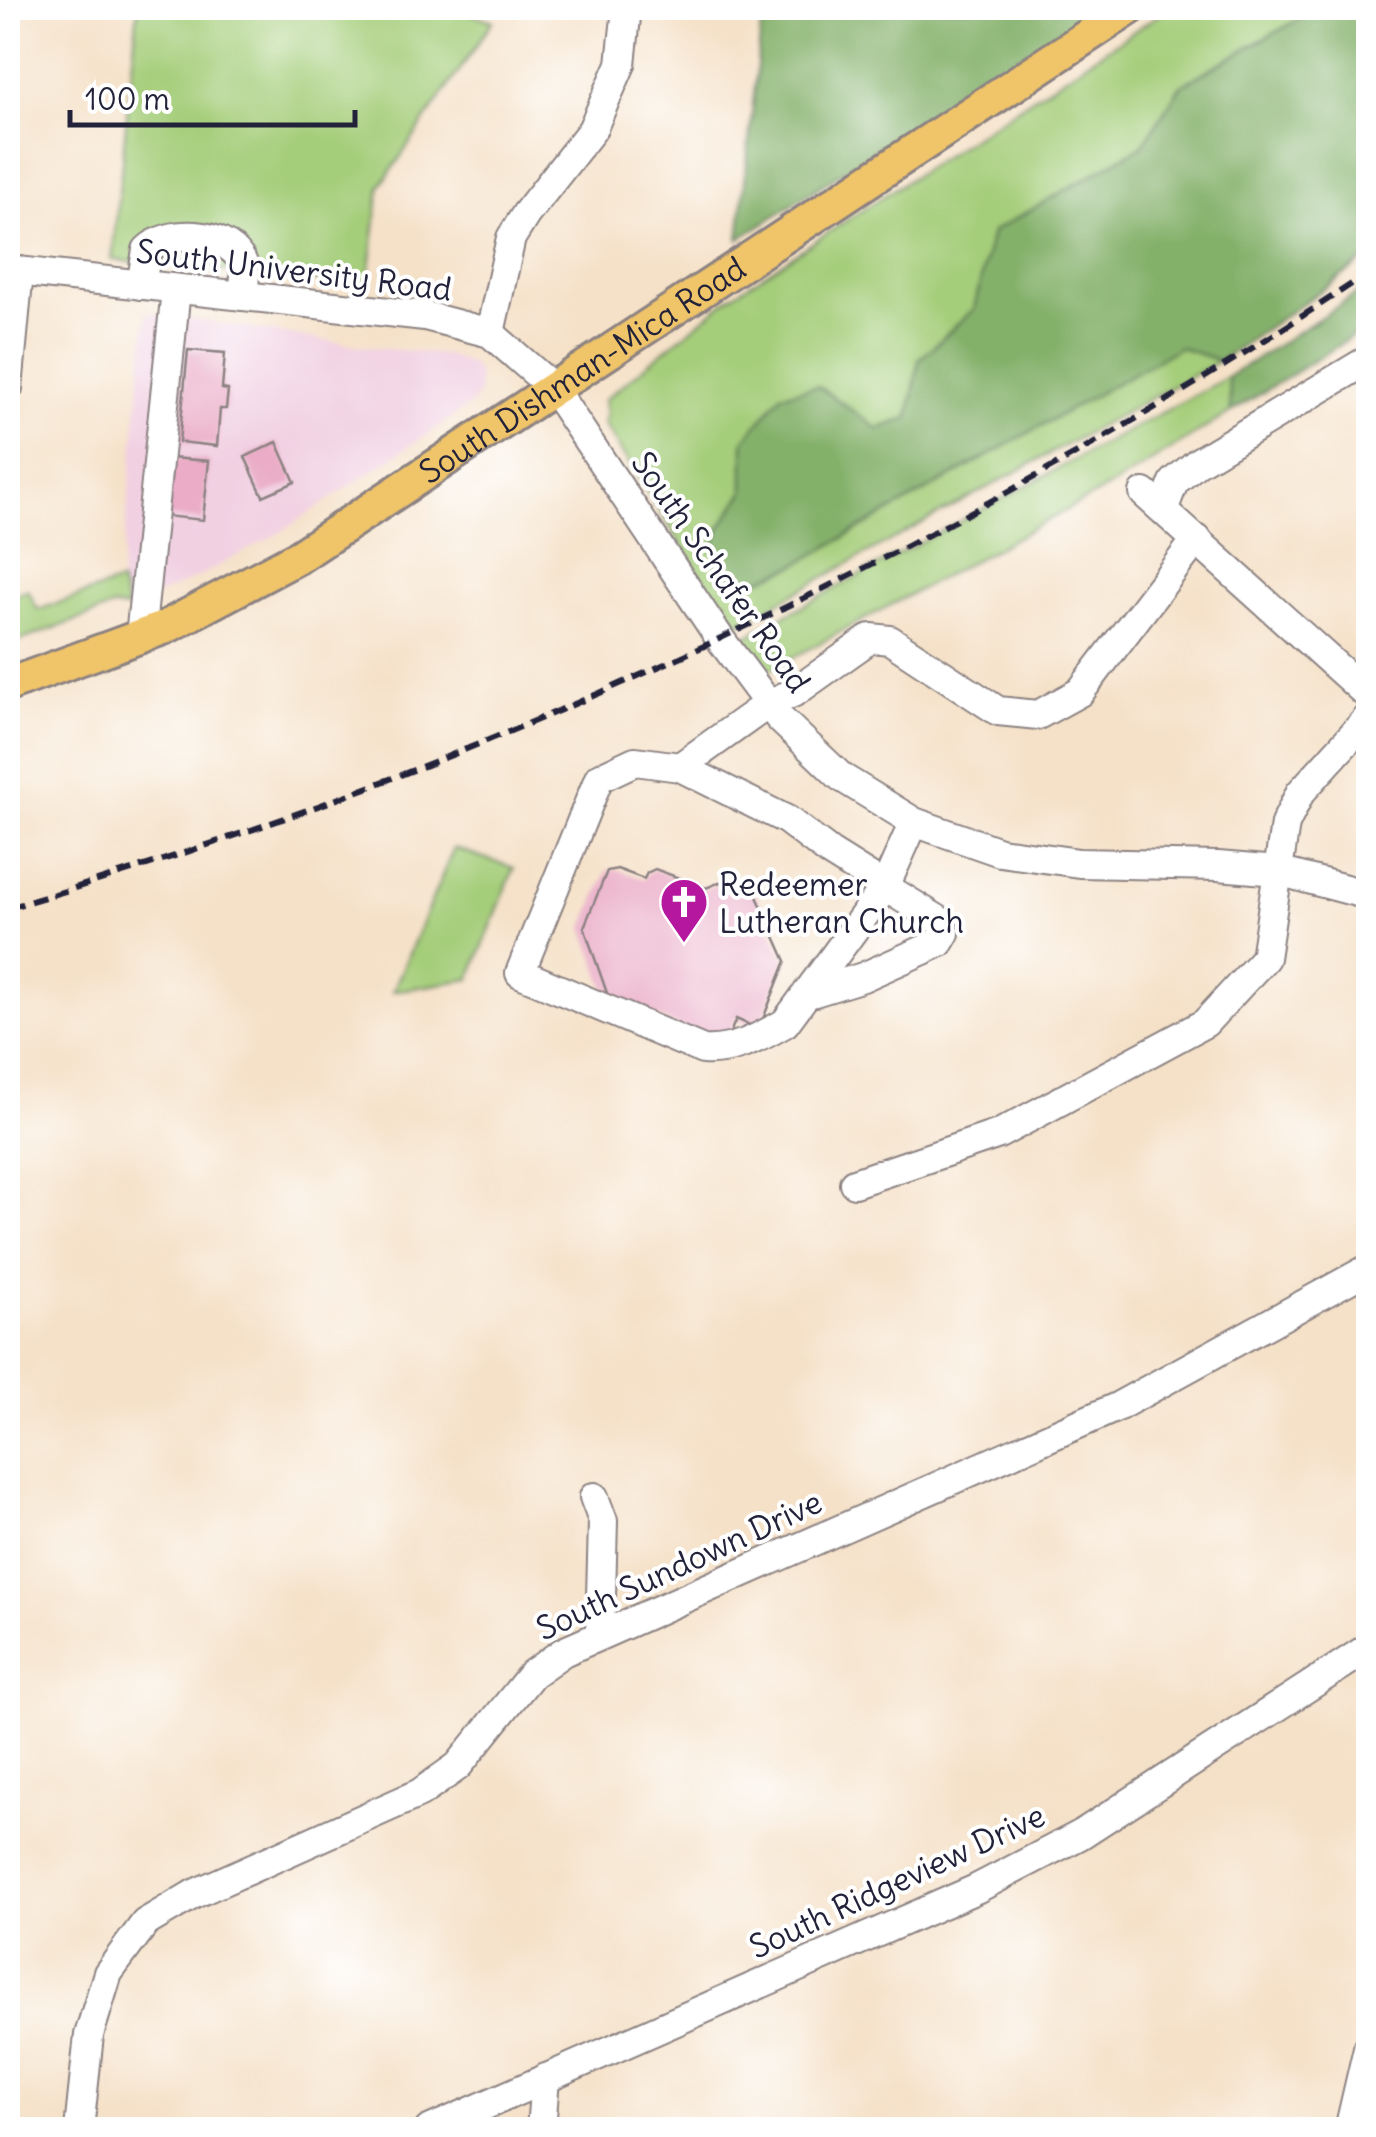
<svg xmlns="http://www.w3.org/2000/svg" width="1376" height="2137" font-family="Delius,sans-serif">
<rect width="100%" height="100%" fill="#fff"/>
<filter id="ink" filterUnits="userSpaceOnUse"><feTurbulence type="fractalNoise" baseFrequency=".01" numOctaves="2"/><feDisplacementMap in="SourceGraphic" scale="20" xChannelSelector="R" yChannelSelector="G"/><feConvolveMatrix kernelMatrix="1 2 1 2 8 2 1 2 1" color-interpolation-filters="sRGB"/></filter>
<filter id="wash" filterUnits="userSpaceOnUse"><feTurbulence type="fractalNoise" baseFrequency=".0048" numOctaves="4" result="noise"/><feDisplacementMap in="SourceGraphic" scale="40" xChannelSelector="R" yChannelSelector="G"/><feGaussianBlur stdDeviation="2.25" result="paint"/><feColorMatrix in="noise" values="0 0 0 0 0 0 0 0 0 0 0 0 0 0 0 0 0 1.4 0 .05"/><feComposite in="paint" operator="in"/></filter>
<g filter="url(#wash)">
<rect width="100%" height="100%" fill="#f5e1c8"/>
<path fill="#f1d0e2" d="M147 312 360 346 447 355 472 365 478 373 479 394 472 404 281 532 198 577 128 609 120 582Z"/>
<g fill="#a5ce7a" stroke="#64785a" stroke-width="2.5">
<path d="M138 8H454L493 21 380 187 368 285 112 260Z"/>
<path d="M1169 8H1319L1181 85 1142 146 992 232 974 309 919 360 909 418 878 429 818 386 744 441V492L720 528 738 588 792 567 1180 347 1219 361 738 624 712 593 603 423 606 415 604 400 730 297Z"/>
<path d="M1228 377 1231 412 1115 484 768 671 743 638Z"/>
<path d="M120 582 128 609 113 607 8 645V597L28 590 38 610Z"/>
<path d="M454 848 514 868 470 979 393 991Z"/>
</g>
<g fill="#84b16a" stroke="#536a52" stroke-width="2.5">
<path d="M763 8H1095L739 239Z"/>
<path d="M1319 8H1368V258L1219 361 1180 347 792 567 737 588 713 549 720 528 744 492V441L782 394 818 386 878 429 909 418 919 360 974 309 992 232 1142 146 1181 86Z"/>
<path d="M1368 287V327L1231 412 1228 377Z"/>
</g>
<g id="blocks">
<g fill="#eaacc6">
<path d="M188 350 225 353 222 389 228 390 226 409H220L217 446 179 442Z"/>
<path d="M277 442 295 482 263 496 245 457Z"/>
<path d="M170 458 209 461 203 520 164 516Z"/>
<path d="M617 869 644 879 647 873 655 869 706 888 725 880 755 892 786 961 759 1029 736 1019 725 1045 609 999 584 927 607 871Z"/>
</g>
</g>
</g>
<g filter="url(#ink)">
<use href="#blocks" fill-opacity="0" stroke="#8c8282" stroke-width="2.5"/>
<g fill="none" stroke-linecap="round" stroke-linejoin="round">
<g stroke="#8c8282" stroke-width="32">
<g id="minor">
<path d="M8 270 425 316 490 333 552 387 721 640 779 718 841 777 914 822 1000 852 1079 863 1218 866 1278 871 1368 895"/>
<path d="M141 285 147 250C168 229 223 231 240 258 248 269 244 283 243 296"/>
<path d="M490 333 511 238 526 214 592 130 621 64 627 8"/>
<path d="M8 388 19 271"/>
<path d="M1144 493 1368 695"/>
<path d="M1164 508 1174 482 1198 462 1368 360"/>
<path d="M140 637 176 289"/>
<path d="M680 767 635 761 599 778 520 973 703 1050C733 1052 759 1038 785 1023L885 887 940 921 945 933 939 943 863 977 808 994"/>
<path d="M914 822 885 887 829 852 787 820 680 767 768 704 795 692 871 638 890 640 998 711 1038 715 1080 692 1197 539"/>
<path d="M854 1183 999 1134 1205 1023 1265 958 1285 824 1300 793 1368 718"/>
<path d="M594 1497 603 1521 600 1634"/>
<path d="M79 2130 89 2035 108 1973 145 1923 194 1894 420 1793 458 1766 532 1674 563 1652 1117 1407 1368 1269"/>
<path d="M429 2130 976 1889 1080 1835 1368 1648"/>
<path d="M541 2130 545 2078"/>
<path d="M1349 2130 1368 2048"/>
</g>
</g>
<g stroke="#8c8282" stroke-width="38">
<g id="major">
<path id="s1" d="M8 685 166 627 298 557 1130 8"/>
</g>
</g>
<use href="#minor" stroke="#fff" stroke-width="28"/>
<use href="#major" stroke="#f0c469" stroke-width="32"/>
<path stroke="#22223b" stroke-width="6" stroke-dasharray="15 8" stroke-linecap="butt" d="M8 908C490 767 950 552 1368 273"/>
</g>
</g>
<defs>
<g id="church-pin" transform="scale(2.5)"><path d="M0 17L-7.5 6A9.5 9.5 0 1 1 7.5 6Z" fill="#b5179e" stroke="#fff"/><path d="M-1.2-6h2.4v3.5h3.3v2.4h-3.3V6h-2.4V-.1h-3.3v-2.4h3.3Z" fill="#fff"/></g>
</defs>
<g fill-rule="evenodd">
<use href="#church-pin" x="684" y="902"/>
</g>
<g text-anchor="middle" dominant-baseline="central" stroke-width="8" stroke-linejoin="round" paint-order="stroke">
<g font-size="32" fill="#22223b" stroke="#fff">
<text transform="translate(294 270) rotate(7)">South University Road</text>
<text stroke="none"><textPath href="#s1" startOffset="658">South Dishman-Mica Road</textPath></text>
<text transform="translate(721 572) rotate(55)">South Schafer Road</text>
<text transform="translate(679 1565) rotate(-25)">South Sundown Drive</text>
<text transform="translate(897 1881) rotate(-25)">South Ridgeview Drive</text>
</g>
<g font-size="32" fill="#22223b" stroke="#fff" text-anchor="start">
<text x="719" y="884">Redeemer<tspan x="719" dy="37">Lutheran Church</tspan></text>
</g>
</g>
<rect width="1376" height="2137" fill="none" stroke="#fff" stroke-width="40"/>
<path d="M70 110v15h285v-15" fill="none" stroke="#22223b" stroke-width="5"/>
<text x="85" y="110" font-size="30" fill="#22223b" stroke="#ffffff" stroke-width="8" paint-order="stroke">100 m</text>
</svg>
